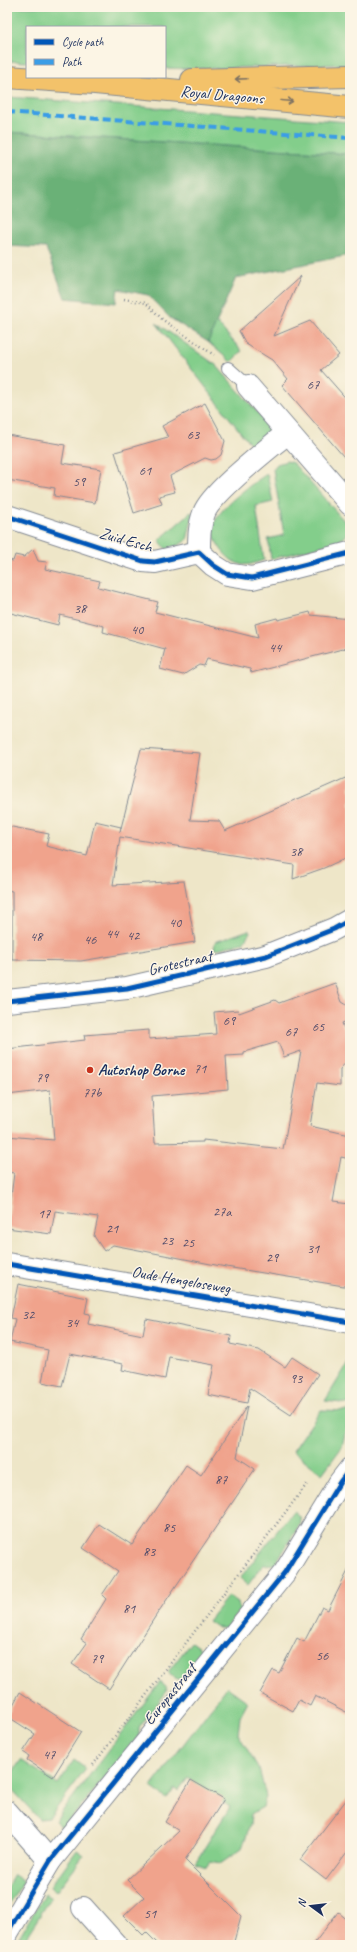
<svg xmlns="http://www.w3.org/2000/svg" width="357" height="1952" font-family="Caveat,sans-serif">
<rect width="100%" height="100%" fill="#fcf5e5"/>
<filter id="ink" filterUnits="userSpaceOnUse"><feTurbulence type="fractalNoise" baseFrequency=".025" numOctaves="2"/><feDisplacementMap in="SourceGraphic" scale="8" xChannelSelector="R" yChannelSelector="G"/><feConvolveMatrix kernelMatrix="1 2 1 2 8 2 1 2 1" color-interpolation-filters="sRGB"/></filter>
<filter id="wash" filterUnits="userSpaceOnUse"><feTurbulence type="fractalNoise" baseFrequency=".012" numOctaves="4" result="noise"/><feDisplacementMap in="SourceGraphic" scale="16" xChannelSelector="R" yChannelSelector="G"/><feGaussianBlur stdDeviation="0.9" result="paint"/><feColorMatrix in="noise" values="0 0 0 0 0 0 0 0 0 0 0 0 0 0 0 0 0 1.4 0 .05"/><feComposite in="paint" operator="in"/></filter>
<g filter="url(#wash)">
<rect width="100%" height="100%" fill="#eee6c8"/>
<g fill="#83ce8b" stroke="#4f7e74">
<path d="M7 7H350V64L192 69 165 68V27H27V62L7 61Z"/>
<path d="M7 97 350 122V154L7 132Z"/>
<path d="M216 322 242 351 231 362 208 342Z"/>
<path d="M156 323 216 365 266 422 269 431 253 446 245 438Z"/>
<path d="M287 461 293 463 347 524C349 534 346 537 338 542L271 559 268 539 284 535 273 469 277 464Z"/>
<path d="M267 474 273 502 256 506 264 560C255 563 246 567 237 563 225 559 207 534 215 521 224 504 251 484 267 474Z"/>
<path d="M191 512 193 514 187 540 172 549H166L159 540Z"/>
<path d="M249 930 250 932 243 943 217 949H214L215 942Z"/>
<path d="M350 1360V1404L325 1401Z"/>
<path d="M321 1410 350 1411 342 1447 322 1474 293 1451Z"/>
<path d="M293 1511 299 1516 300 1524 275 1564 263 1565 248 1585 240 1578Z"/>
<path d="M228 1596 238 1603 240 1610 226 1628H218L208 1621Z"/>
<path d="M191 1642 202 1650 203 1653 193 1666 196 1668 187 1679H177L168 1672Z"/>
<path d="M160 1682 166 1687 167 1691 139 1728V1737L63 1828 55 1821Z"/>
<path d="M227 1687 248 1702 240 1717 238 1734 259 1769 266 1796 263 1807 251 1814 250 1825 242 1848 220 1863 211 1861 206 1867 195 1863 230 1807 188 1778 178 1791 175 1788 167 1799 151 1787Z"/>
<path d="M21 1760 58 1784 74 1760 86 1769 49 1818 39 1819 10 1787V1776Z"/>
<path d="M77 1850 84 1855 56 1892 50 1887Z"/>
<path d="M14 1875 24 1881 7 1907V1887Z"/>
<path d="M45 1894 51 1898 21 1945H14Z"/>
</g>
<path fill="#6ab177" stroke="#42706a" d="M7 132 350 154V255L236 278 208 342 170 318 148 295 118 289 116 303 65 298 46 248 7 246Z"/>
<g id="blocks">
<g fill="#f0a38c" fill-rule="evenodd">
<path d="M301 276 274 336 310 321 339 355 321 370 350 403V464L282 385 288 379 272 360 246 344 239 331Z"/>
<path d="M205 403 225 441 221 455 216 459 211 460 205 458 170 476 175 492 159 496 162 504 134 513 115 452 168 437 162 426Z"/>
<path d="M7 435 65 445 62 463 101 469 95 503 54 496 55 488 7 480Z"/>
<path d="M33 549 38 561 47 562 45 569 100 581 98 587 158 602 155 612 258 638 255 624 277 618 278 620 310 612 311 615 350 619V647L251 673 250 669 207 659 204 666 199 665 183 675 160 669 165 649 103 632 104 626 60 615 58 625 7 612V560L13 561 15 555 24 557Z"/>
<path d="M141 749 200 753 190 820 219 821 225 831 350 776V856L324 868 293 879 294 865 120 837 113 885 184 881 195 942 81 961 12 960V891L7 890V826L49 834 46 846 87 856 95 821 121 827 120 832Z"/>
<path d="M335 983 342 1002 347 1005 350 1013V1020L342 1023 350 1043V1058L340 1069V1086L317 1083 310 1126 350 1135V1159L341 1157 333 1202 350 1204V1287L226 1267 113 1245 104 1251 94 1236 98 1217 55 1211 51 1234 7 1228 14 1173 7 1172V1136L54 1140 50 1090 7 1095V1049L85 1040 84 1035 149 1030V1039L216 1034 214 1012 238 1010 239 1013 275 1000 279 1003ZM278 1042 284 1057 301 1051 283 1149 203 1140V1142L155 1143 152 1096 228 1089 226 1056 244 1055V1052Z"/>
<path d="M18 1284 88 1298 85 1313 90 1314 88 1324 143 1335 146 1319 231 1336 230 1344 259 1350 285 1367 292 1357 318 1374 291 1415 250 1388 247 1403 208 1395 214 1365 169 1357 165 1379 122 1370 123 1364 70 1354 62 1386 42 1382 48 1350 10 1342 15 1319 11 1318Z"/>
<path d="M247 1406 237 1457 255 1469 155 1617 109 1689 72 1664 87 1643 81 1639 106 1599 102 1595 118 1571 83 1548 99 1524 132 1545 186 1465 201 1475Z"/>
<path d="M350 1567V1714L315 1696 310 1706 299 1700 293 1711 260 1693 273 1670 279 1673 297 1638 304 1642 322 1607 328 1610Z"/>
<path d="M20 1692 81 1732 53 1777 27 1760 29 1756 23 1752 35 1734 7 1716Z"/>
<path d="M191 1780 224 1799 185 1860 241 1916 233 1945H159L146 1932 143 1935 124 1916 144 1897 127 1880 179 1831 165 1822Z"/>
<path d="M350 1795V1848L326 1880 300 1860Z"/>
<path d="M338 1912 350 1922V1945H313Z"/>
</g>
</g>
</g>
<g filter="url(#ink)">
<use href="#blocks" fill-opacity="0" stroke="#848a93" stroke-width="1"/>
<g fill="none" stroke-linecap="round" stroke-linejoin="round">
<g stroke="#848a93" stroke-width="14">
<path id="service" d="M228 368 248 386"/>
</g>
<g stroke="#848a93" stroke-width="24">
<g id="minor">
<path d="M248 386 350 504"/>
<path d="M7 516 143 561 155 562 199 552 213 565 227 574 252 578 350 553"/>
<path d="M199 552C199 539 199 526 204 513 212 492 267 450 287 433"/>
<path d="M7 1001 127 988 266 956 334 929 350 920"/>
<path d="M7 1264 350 1322"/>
<path d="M7 1812 50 1861"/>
<path d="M83 1908 116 1945"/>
</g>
</g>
<g stroke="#848a93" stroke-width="24">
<path id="tertiary" d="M7 1933 50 1861 285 1572 340 1482 350 1469"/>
</g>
<g stroke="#848a93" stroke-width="24">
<g id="primary">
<path d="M7 77 95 83 350 107"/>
<path d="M192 80 350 76"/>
</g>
</g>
<g stroke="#848a93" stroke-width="2.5" stroke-dasharray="1 3" stroke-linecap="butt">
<path d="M124 299 146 303 163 320 214 355"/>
<path d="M347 1444 350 1430"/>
<path d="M93 1765 307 1484"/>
</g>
<use href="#service" stroke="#fff" stroke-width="12"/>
<use href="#minor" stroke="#fff" stroke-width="22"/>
<use href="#tertiary" stroke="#fff" stroke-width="22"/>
<use href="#primary" stroke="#f3c26a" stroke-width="22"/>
<path stroke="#3b9de6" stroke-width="4" stroke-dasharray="8 4" stroke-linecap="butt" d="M7 112 350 138"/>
<g stroke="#fcf5e5" stroke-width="8">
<g id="cycleway">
<path d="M7 516 143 561 155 562 199 552 213 565 227 574 252 578 350 553"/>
<path d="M7 1001 127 988 266 956 334 929 350 920"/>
<path d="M7 1264 350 1322"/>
<path d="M7 1933 50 1861 285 1572 340 1482 350 1469"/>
</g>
</g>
<use href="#cycleway" stroke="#0057b8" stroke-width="5"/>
</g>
<defs><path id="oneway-shaft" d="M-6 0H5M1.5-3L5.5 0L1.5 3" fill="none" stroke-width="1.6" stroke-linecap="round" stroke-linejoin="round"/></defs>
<g stroke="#7c7163">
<use href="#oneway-shaft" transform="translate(241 79) rotate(178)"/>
<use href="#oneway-shaft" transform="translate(287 101) rotate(5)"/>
</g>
</g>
<circle fill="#c8321e" stroke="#fcf5e5" stroke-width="1.5" cx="90" cy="1070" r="4"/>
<g text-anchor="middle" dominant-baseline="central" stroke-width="3" stroke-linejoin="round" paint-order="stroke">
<g font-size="14" fill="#504c6a">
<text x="313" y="384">67</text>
<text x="193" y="434">63</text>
<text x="145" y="470">61</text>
<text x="79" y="481">59</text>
<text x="80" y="608">38</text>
<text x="137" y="629">40</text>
<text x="275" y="647">44</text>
<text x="296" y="851">38</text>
<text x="175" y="922">40</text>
<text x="112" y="933">44</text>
<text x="133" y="935">42</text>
<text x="36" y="936">48</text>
<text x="90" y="939">46</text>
<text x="229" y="1020">69</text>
<text x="318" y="1026">65</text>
<text x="291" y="1031">67</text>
<text x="200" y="1068">71</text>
<text x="42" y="1077">79</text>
<text x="92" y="1092">77b</text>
<text x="222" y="1211">27a</text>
<text x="44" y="1213">17</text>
<text x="112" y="1228">21</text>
<text x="167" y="1240">23</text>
<text x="188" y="1242">25</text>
<text x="313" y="1248">31</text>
<text x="272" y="1257">29</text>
<text x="28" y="1314">32</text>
<text x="72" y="1322">34</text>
<text x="296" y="1378">93</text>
<text x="221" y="1479">87</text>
<text x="169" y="1527">85</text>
<text x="149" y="1551">83</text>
<text x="129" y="1608">81</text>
<text x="322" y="1655">56</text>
<text x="97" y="1658">79</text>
<text x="49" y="1754">47</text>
<text x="150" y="1913">51</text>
</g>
<g font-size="16" fill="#1b2f5e" stroke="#fcf5e5">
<text transform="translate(222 95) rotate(5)">Royal Dragoons</text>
<text transform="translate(126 540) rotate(16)">Zuid Esch</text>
<text transform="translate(180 963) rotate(-13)">Grotestraat</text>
<text transform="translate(181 1280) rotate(10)">Oude Hengeloseweg</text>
<text transform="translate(170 1694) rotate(-51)">Europastraat</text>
</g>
<g font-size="16" font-weight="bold" fill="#1b2f5e" stroke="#fcf5e5" text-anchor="start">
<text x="98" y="1070">Autoshop Borne</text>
</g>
</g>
<rect width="357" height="1952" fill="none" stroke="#fcf5e5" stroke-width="24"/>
<rect x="26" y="26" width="140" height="52" fill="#fcf5e5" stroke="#a2a6af"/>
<rect x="34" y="39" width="20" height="6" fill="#0057b8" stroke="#a2a6af"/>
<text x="62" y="46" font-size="12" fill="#1b2f5e">Cycle path</text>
<rect x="34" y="59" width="20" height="6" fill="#3b9de6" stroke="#a2a6af"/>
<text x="62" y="66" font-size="12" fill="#1b2f5e">Path</text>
<g transform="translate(311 1906) rotate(285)" stroke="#fcf5e5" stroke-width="3" paint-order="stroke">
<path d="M0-3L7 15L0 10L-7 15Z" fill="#1b2f5e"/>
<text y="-6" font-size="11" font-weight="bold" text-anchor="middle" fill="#1b2f5e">N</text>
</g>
</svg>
